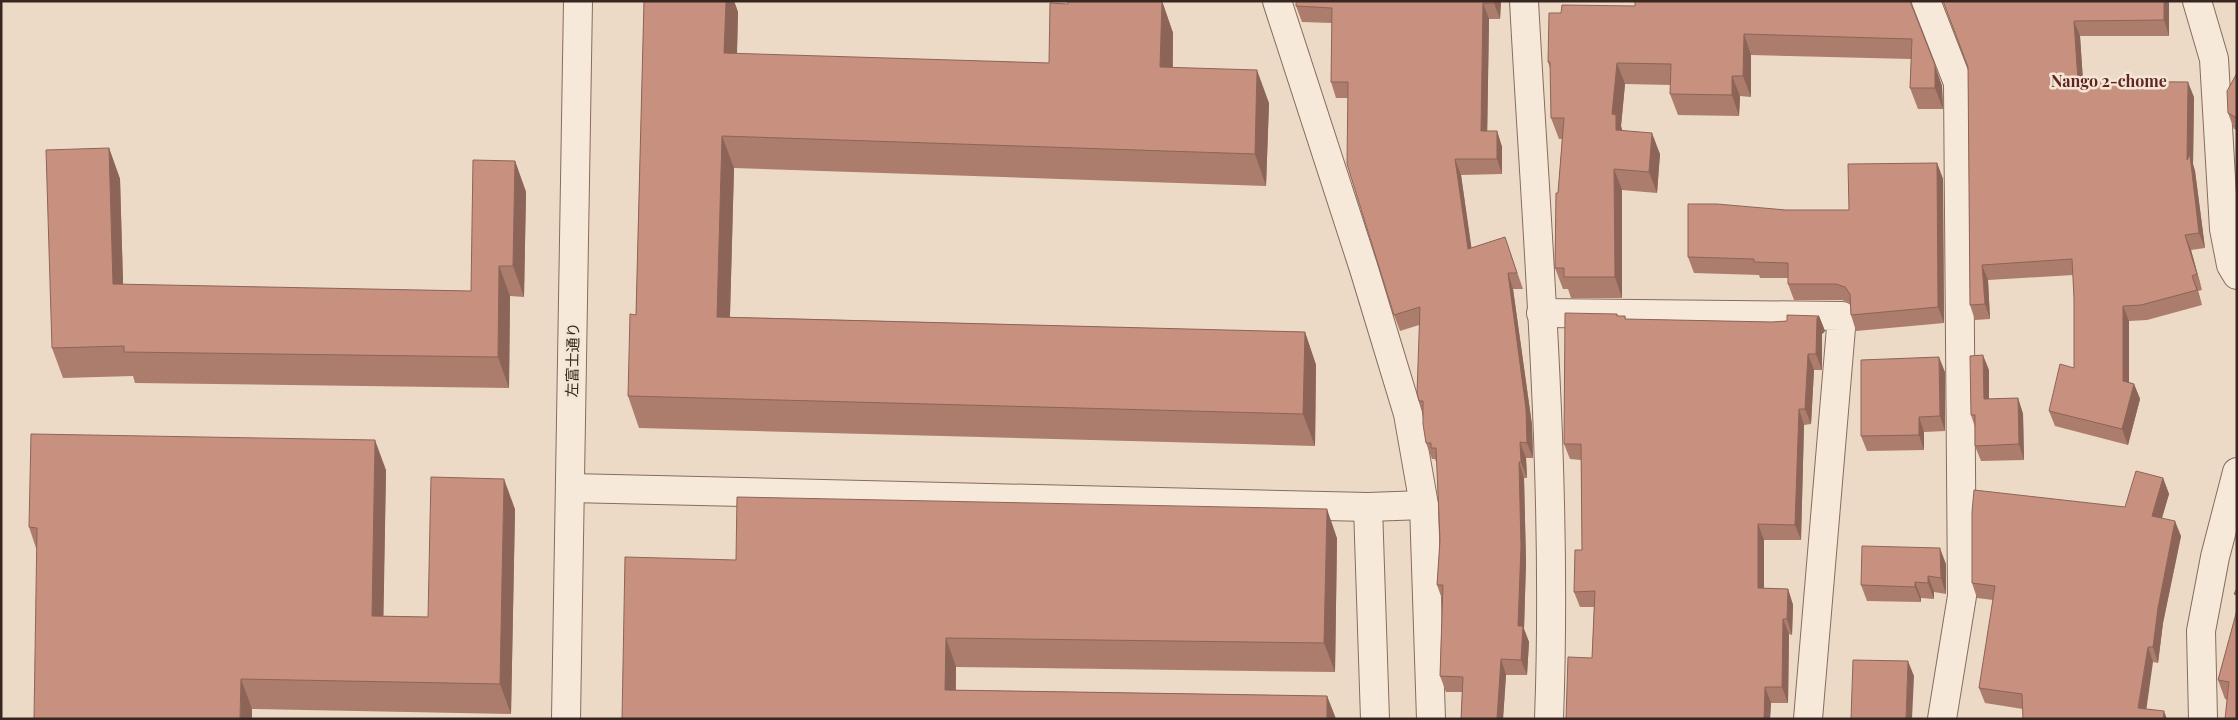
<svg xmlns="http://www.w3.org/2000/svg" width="2238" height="720" font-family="'Playfair Display','Noto Sans JP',serif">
<rect width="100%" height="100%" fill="#ecdac6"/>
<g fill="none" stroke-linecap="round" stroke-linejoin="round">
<g stroke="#866c5d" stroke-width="30">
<g id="minor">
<path d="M1277 1 1364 269 1408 414 1424 505 1431 719"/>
<path d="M1524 1C1537 240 1558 480 1549 719"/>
<path d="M1926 1 1958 83 1962 596 1942 719"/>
<path d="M2197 1 2214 59 2224 229 2231 265 2237 275"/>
<path d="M1541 313 1842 316 1808 719"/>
<path d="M570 488 1368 507 1424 505"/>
<path d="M1368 507 1375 719"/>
<path d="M2203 719 2201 631 2215 557 2237 472"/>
</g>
</g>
<g stroke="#866c5d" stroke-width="30">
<path id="tertiary" d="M566 719 578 1"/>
</g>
<use href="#minor" stroke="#f7e9d9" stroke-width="28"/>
<use href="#tertiary" stroke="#f7e9d9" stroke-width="28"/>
</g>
<g fill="#ac7c6c">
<path d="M644 1H734L738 12 737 54 1049 63 1068 4 1162 1 1173 33V68L1269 103 1266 186 734 168 730 317 1305 332 1316 365 1315 446 639 428 628 396 636 315Z"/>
<path d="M1501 1 1500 19H1489L1487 131H1497L1502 147V174L1461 175 1471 248 1505 237 1523 289H1513L1532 425 1533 458H1526L1527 478H1524L1526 562 1524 629 1529 642 1527 675H1506L1503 719H1461L1462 692H1446L1440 676 1442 599 1437 585 1440 540 1437 464 1435 459H1432L1426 443 1423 413 1419 401V325L1400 331 1394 315 1348 98H1336L1331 82 1332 23 1302 22 1296 6Z"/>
<path d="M1910 1 1942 86 1943 109H1918L1910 88 1911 59 1751 55V97L1740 96 1739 116 1678 115 1670 94 1671 85 1625 84 1621 126 1622 131 1660 154 1657 193 1622 190V298H1571L1568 289H1563L1555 268 1558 193 1562 139H1559L1551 118 1550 68 1548 62 1561 13Z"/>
<path d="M1943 1H2169V36H2080L2083 81 2194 97 2193 164 2195 171 2205 248 2191 250 2202 290 2198 291 2202 305 2147 320 2129 321V382L2134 384 2140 399 2128 445 2055 426 2049 411 2074 368V298L2073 275 1988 280 1990 319 1975 320 1970 305 1968 68Z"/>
<path d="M2237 73V130L2234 129 2228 113Z"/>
<path d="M109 148 120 179 123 285 471 291 515 161 526 192 524 297 510 296 509 388 135 383 133 376 63 378 52 348Z"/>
<path d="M1937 163 1943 179 1944 323 1856 331 1851 315 1850 303 1842 300H1794L1788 284V278H1760L1759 275 1694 273 1688 257 1786 210H1849Z"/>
<path d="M1617 314 1618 316H1625L1626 319 1772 322 1787 321 1819 316 1825 331 1822 334V370H1814L1811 424 1804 425 1801 540H1764V588L1788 589 1793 605 1792 635 1789 634 1788 703H1771L1770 719H1566L1592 658 1594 607H1580L1574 592 1582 550 1581 460 1570 459 1564 444Z"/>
<path d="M1989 370V399L2018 398 2023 414 2024 460 1981 461 1975 446V427L1971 415Z"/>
<path d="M1945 372V431L1924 432V450L1867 451 1861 436Z"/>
<path d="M386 470 383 616 428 617 515 509 511 714 252 709 36 548 29 527Z"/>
<path d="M2163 478 2169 494 2162 518 2181 536 2163 623 2158 663 2153 662 2023 709 1985 703 1979 688 1993 600 1977 598 1972 583 2125 507Z"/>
<path d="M1337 538 1335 672 956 667V690L1327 696 1336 719H622L736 560Z"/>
<path d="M1946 564V594L1934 592V599L1921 598V602L1867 601 1861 585Z"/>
<path d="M2237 610 2227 700 2225 699 2218 680Z"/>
</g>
<g fill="#8c6558">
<path d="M726 1H734L738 12 736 86 724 53Z"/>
<path d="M1162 1 1173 33 1172 99 1160 67Z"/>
<path d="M1495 1H1501L1500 19 1494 3Z"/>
<path d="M2164 1H2169V36L2164 20Z"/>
<path d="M1483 3 1489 19 1487 147 1481 131Z"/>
<path d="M2074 21 2080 36 2084 96 2078 81Z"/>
<path d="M1744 34 1751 55V97L1743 76Z"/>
<path d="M1617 63 1625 84 1621 126 1624 136 1616 130 1612 114Z"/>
<path d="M1935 65 1942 86 1943 109 1935 88Z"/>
<path d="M1257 70 1269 103 1266 186 1255 154Z"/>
<path d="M1732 76 1740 96 1739 116 1732 95Z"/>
<path d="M2188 82 2194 97 2193 164 2195 171 2205 248 2199 233 2187 160Z"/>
<path d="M1497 131 1502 147V174L1497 159Z"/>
<path d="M1652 133 1660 154 1657 193 1649 172Z"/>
<path d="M722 136 734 168 729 349 717 317Z"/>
<path d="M109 148 120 179 124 315 113 284Z"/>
<path d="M1455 159 1461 175 1474 265 1468 249Z"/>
<path d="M515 161 526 192 524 297 513 266Z"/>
<path d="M1937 163 1943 179 1944 323 1938 307Z"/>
<path d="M1614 169 1622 190V298L1615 277Z"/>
<path d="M2185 235 2191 250 2202 290 2197 274Z"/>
<path d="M1982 265 1988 280 1990 319 1985 304Z"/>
<path d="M499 266 510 296 509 388 498 357Z"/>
<path d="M1508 273 1513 289 1532 425 1533 458 1527 443Z"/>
<path d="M2192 276 2198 291 2202 305 2197 290Z"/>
<path d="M2123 306 2129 321V396L2123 381Z"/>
<path d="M1819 316 1825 331 1822 334V370L1816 354 1817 318Z"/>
<path d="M1305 332 1316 365 1315 446 1303 414Z"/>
<path d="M1808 354 1814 370 1811 424 1805 409Z"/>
<path d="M1983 355 1989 370V414L1984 399Z"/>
<path d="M1939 357 1945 372V431L1940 416Z"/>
<path d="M2134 384 2140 399 2128 445 2122 429Z"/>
<path d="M2018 398 2023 414 2024 460 2019 444Z"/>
<path d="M1799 409 1804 425 1801 540 1795 525Z"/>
<path d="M1919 417 1924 432V450L1919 435Z"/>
<path d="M375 440 386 470 383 646 372 616Z"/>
<path d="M1520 442 1526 458 1527 478 1521 462Z"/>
<path d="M1519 462 1524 478 1526 562 1524 629 1529 642 1527 675 1521 660 1518 626Z"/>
<path d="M2163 478 2169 494 2158 531 2152 516Z"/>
<path d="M504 479 515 509 511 714 500 684Z"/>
<path d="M1327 509 1337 538 1335 672 1324 643Z"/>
<path d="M2175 521 2181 536 2163 623 2158 663 2153 647 2158 608Z"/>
<path d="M1758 524 1764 540V604L1758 588Z"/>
<path d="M1940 548 1946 564V594L1941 578Z"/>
<path d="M1928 576 1934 592V599L1928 583Z"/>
<path d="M1915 582 1921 598V602L1915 587Z"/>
<path d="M1788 589 1793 605 1792 635 1787 619Z"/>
<path d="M1783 619 1789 634 1788 703 1782 687Z"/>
<path d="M946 638 956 667 955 719 945 690Z"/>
<path d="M2148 647 2153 662 2145 719 2138 708Z"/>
<path d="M1501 659 1506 675 1503 719H1497Z"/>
<path d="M1908 661 1914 676 1912 719H1906Z"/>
<path d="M241 679 252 709V719H240Z"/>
<path d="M1765 687 1771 703 1770 719H1764Z"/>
<path d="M1327 696 1336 719H1327Z"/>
<path d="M2164 711 2167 719H2163Z"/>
</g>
<g fill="#c8907e" stroke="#8c6558">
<path d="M644 1H726L724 53 1049 63 1050 3 1068 4V1H1162L1160 67 1257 70 1255 154 722 136 717 317 1305 332 1303 414 628 396 630 314 636 315Z"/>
<path d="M1296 1H1495L1494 3H1483L1481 131H1497V159H1455L1468 249 1505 237 1517 273H1508L1526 409 1527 443 1520 442 1521 462H1519L1521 546 1518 626H1523L1521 660 1501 659 1497 719H1461L1463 677 1440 676 1443 585H1437L1440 540 1436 448H1431V443H1426L1423 424V401H1419L1417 393 1420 307 1394 315 1347 164 1348 82H1331L1332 8 1296 6Z"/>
<path d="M1635 1H1910L1935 65V88H1910L1912 39 1744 34 1743 76H1732V95L1670 94 1671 64 1617 63 1612 114 1616 115V130L1652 133 1649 172 1614 169 1615 277H1564V268H1555L1556 193H1558L1564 118H1551L1550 62H1548L1549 13H1561L1562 5 1635 6Z"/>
<path d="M1943 1H2164V20L2074 21 2078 81 2188 82 2187 160 2190 155 2199 233 2185 235 2197 274 2192 276 2197 290 2141 305 2123 306V381L2134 384 2122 429 2049 411 2060 364 2074 368V298L2072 259 1982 265 1985 304 1970 305 1968 67Z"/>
<path d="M2237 73V118L2228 113 2227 91Z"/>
<path d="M109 148 113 284 471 291 473 160 515 161 513 266H499L498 357 124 352V346L52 348 46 150Z"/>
<path d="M1937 163 1938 307 1851 315 1850 294 1845 287 1836 284H1788V263L1754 262V259L1688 257V204H1717L1786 210H1849L1848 164Z"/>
<path d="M1565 313 1617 314V316H1625V319L1772 322 1787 321V315L1819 316 1817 318 1816 354H1808L1805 409H1799L1795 525 1758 524V588L1788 589 1787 619H1783L1782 687H1765L1764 719H1566L1568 657 1592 658 1595 591 1574 592 1575 550H1582L1581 444H1564Z"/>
<path d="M1983 355 1984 399 2018 398 2019 444 1975 446V415H1971L1970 356Z"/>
<path d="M1939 357 1940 416 1919 417V435L1861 436V360Z"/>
<path d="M31 434 375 440 372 616 428 617 431 477 504 479 500 684 241 679 240 719H34L37 528 29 527Z"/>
<path d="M2136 471 2163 478 2152 516 2175 521 2158 608 2153 647H2148L2138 708 2164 711 2163 719H2023L2022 694 1979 688 1995 586 1972 583V512L1974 490 2125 507Z"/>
<path d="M737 497 1327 509 1324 643 946 638 945 690 1327 696V719H622L625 557 736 560Z"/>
<path d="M1862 546 1940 548 1941 578 1928 576V583L1915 582V587L1861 585Z"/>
<path d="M2237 588V595L2234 594Z"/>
<path d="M2237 610V719H2225L2229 682 2218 680Z"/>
<path d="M1853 660 1908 661 1906 719H1851Z"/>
</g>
<g text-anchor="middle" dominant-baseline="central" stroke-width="5" stroke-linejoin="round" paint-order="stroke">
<g font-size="15" fill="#372720" stroke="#f4e6d5">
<text transform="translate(572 360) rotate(-89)">左富士通り</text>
</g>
<g font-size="16" font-weight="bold" fill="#612422" stroke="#f4e6d5">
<text x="2109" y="80">Nango 2-chome</text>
</g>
</g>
<rect width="2238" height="720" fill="none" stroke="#372720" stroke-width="5"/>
</svg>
